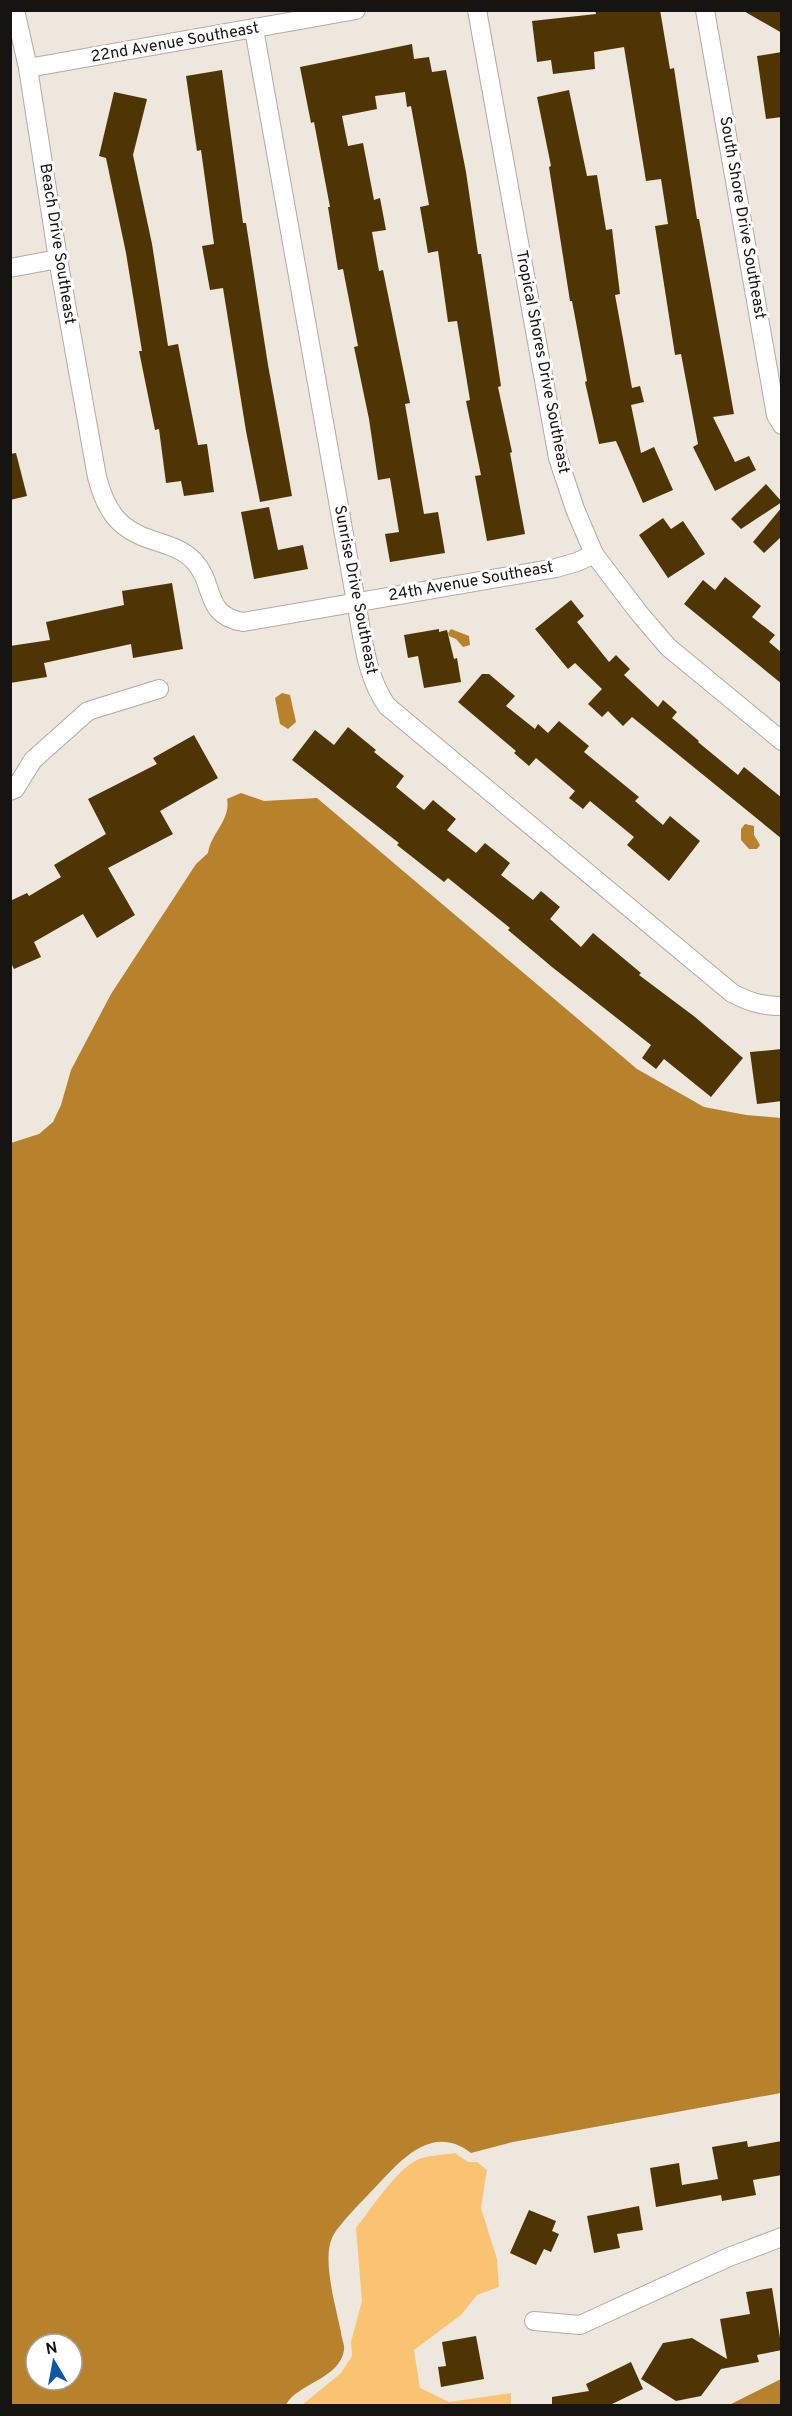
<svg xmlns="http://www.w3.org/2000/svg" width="792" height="2416" font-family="Overpass,sans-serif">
<rect width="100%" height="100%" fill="#eee7dd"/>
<path fill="#fac372" d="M455 2153 468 2162H477L487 2170 481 2208 497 2259 499 2287 477 2295 461 2315 414 2350 420 2388 449 2402 511 2393V2405H302L341 2373 352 2356 351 2342 362 2301 356 2228C371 2209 396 2170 417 2160 428 2155 444 2155 455 2153Z"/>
<g fill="#b7822b" fill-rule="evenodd">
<path d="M451 629 469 636 470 645 463 647 456 639 449 636 448 633Z"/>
<path d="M282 693 290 695 296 722 288 729 280 724 275 698Z"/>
<path d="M241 793 264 801 317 798 637 1069 704 1107 746 1115 781 1118V2093L513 2142 471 2153C428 2120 395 2168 367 2196 359 2204 336 2228 332 2238 322 2260 336 2308 341 2332 341 2337 345 2345 344 2350 340 2379 296 2384 286 2405H11V1143L39 1134 53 1122 61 1105 71 1070 111 994 196 864 208 853C211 833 231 820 227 799ZM36 2344H72V2380H36Z"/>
<path d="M745 824 754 826V835L760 845 757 849H749L741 840V829Z"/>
<path d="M781 2379V2405H729Z"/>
</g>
<g fill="#503504">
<path d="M595 10H660L670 69 674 68 697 219H699L734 414 713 417 735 462 749 456 756 470 715 491 693 447 698 444 681 354 675 355 655 226 668 224 661 179 646 181 624 47 594 52 595 69 553 74 551 60 537 62 532 21 596 14Z"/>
<path d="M742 10H782V33Z"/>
<path d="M412 44 414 59 429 57 432 72 446 70 466 172 478 254H481L501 386 498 387 512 452 510 453 525 534 487 541 475 476 481 475 466 401 470 400 457 321 448 322 438 251 428 253 420 207 429 205 411 106 407 107 405 92 375 96 377 109 342 116 348 146 363 143 374 200 380 198 386 230 372 232 379 271 383 270 410 403 405 404 424 514 438 512 445 553 390 562 385 534 399 532 390 478 378 480 369 419 354 347 358 346 343 269 338 270 328 207H330L314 122 311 123 300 67Z"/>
<path d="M782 52V117L766 119 757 56Z"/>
<path d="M222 70 243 223H246L268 365 292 496 260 502 246 431 223 288 210 290 202 246 214 244 201 150 197 151 186 76Z"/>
<path d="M569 90 587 176 597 175 606 230 612 229 620 294 615 295 632 388 640 386 644 402 631 405 641 453 654 447 673 490 643 503 616 441 599 444 585 382 587 381 572 301H570L549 167 551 166 537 97Z"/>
<path d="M114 92 147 99 133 155 152 244 168 346 178 344 198 445 207 444 214 492 184 496 181 481 166 483 159 429 155 430 139 351H142L126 253 106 158 99 156Z"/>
<path d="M16 453 27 496 10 500V454Z"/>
<path d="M766 484 782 502 741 529 731 519Z"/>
<path d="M269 507 278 550 303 545 308 569 254 579 241 512Z"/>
<path d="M782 507V536L764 553 753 542Z"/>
<path d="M663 518 671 529 683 521 705 554 668 578 639 535Z"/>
<path d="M725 577 761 606 752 617 775 635 769 642 782 653V684L684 604 703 580 715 590Z"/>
<path d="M172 583 183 649 133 658 131 644 44 663 47 677 10 683V646L50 640 46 622 124 605 122 591Z"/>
<path d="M571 600 584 616 577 622 609 662 616 655 630 669 624 675 658 707 663 700 677 712 672 718 699 741 698 742 738 775 744 767 782 798V839L632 717 623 726 608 711 602 717 588 704 602 689 575 663 568 669 535 629Z"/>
<path d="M439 629V632L447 630 454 659 457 658 461 682 424 688 418 656 408 658 404 635Z"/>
<path d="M482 674H489L515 696 506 706 535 729 538 724 548 733 559 721 589 746 584 752 639 797 635 801 663 825 670 816 700 841 669 881 627 845 634 837 590 801 583 809 569 798 575 791 536 758 529 766 514 753 516 751 458 702Z"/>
<path d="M348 727 376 750 374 752 404 776 396 787 424 810 433 800 456 819 447 830 476 853 485 843 510 863 501 875 533 900 541 891 560 907 550 919 581 947 593 933 641 973 639 975 695 1017 743 1058 711 1097 664 1059 656 1069 642 1058 651 1045 552 967 508 930 510 928 448 878 444 882 397 845 399 843 292 760 315 730 334 745Z"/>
<path d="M194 735 218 778 160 811 173 834 108 868 135 915 97 938 83 914 34 942 41 957 14 969 10 961V901L27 893 29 896 61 877 54 865 106 834 88 799 157 764 153 758Z"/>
<path d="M782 1049V1101L757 1104 750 1052Z"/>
<path d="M747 2141 748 2147 782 2141V2175L753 2180 756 2195 722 2201 721 2195 656 2207 650 2168 679 2163 682 2185 718 2179 712 2147Z"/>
<path d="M639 2206 643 2230 617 2234 620 2248 594 2253 587 2216Z"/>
<path d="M529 2210 556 2221 552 2231 559 2234 551 2252 544 2249 536 2265 510 2253Z"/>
<path d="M772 2288 782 2350 757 2355 759 2362 721 2369 701 2396 676 2401 641 2379 663 2343 692 2338 727 2359 720 2319 750 2314 746 2292Z"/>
<path d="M476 2336 484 2379 441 2387 438 2367 446 2366 442 2342Z"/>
<path d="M631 2362 643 2389 608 2406H552V2397L589 2391 586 2384Z"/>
</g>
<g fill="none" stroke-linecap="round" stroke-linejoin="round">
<g stroke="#b1aaa1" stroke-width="20">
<g id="minor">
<path d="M15 10 28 68 58 259 97 477C106 511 118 529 152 540 167 545 183 549 194 561 216 585 203 615 243 622L556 568 577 562 594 554"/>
<path d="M477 10 558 458 575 509 594 554 639 613 668 647 782 741"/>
<path d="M705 10 776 415 782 425"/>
<path d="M254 29 356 602C363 638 366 676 387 706L732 993C749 1002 762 1006 782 1006"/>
<path d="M28 68 356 10"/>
<path d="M10 268 58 259"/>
<path d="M10 791 15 789 33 760 88 711 159 689"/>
<path d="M534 2321 580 2325 729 2257 782 2237"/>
</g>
</g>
<use href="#minor" stroke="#fff" stroke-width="18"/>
</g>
<g text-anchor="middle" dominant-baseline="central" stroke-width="6" stroke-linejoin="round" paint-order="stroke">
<g font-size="16" fill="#161410" stroke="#fff">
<text transform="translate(175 43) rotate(-10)">22nd Avenue Southeast</text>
<text transform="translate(742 218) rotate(80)">South Shore Drive Southeast</text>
<text transform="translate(57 244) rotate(81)">Beach Drive Southeast</text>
<text transform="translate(542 362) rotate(79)">Tropical Shores Drive Southeast</text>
<text transform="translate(471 582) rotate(-10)">24th Avenue Southeast</text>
<text transform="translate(355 590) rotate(79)">Sunrise Drive Southeast</text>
</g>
</g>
<rect width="792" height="2416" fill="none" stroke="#161410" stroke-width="24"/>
<g transform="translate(54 2362) rotate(350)"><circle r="28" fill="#ffffff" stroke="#a2a19f" stroke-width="1.5"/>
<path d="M0-4.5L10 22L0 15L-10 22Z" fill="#0f56a5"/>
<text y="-9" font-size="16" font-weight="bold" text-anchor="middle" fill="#161410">N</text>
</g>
</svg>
